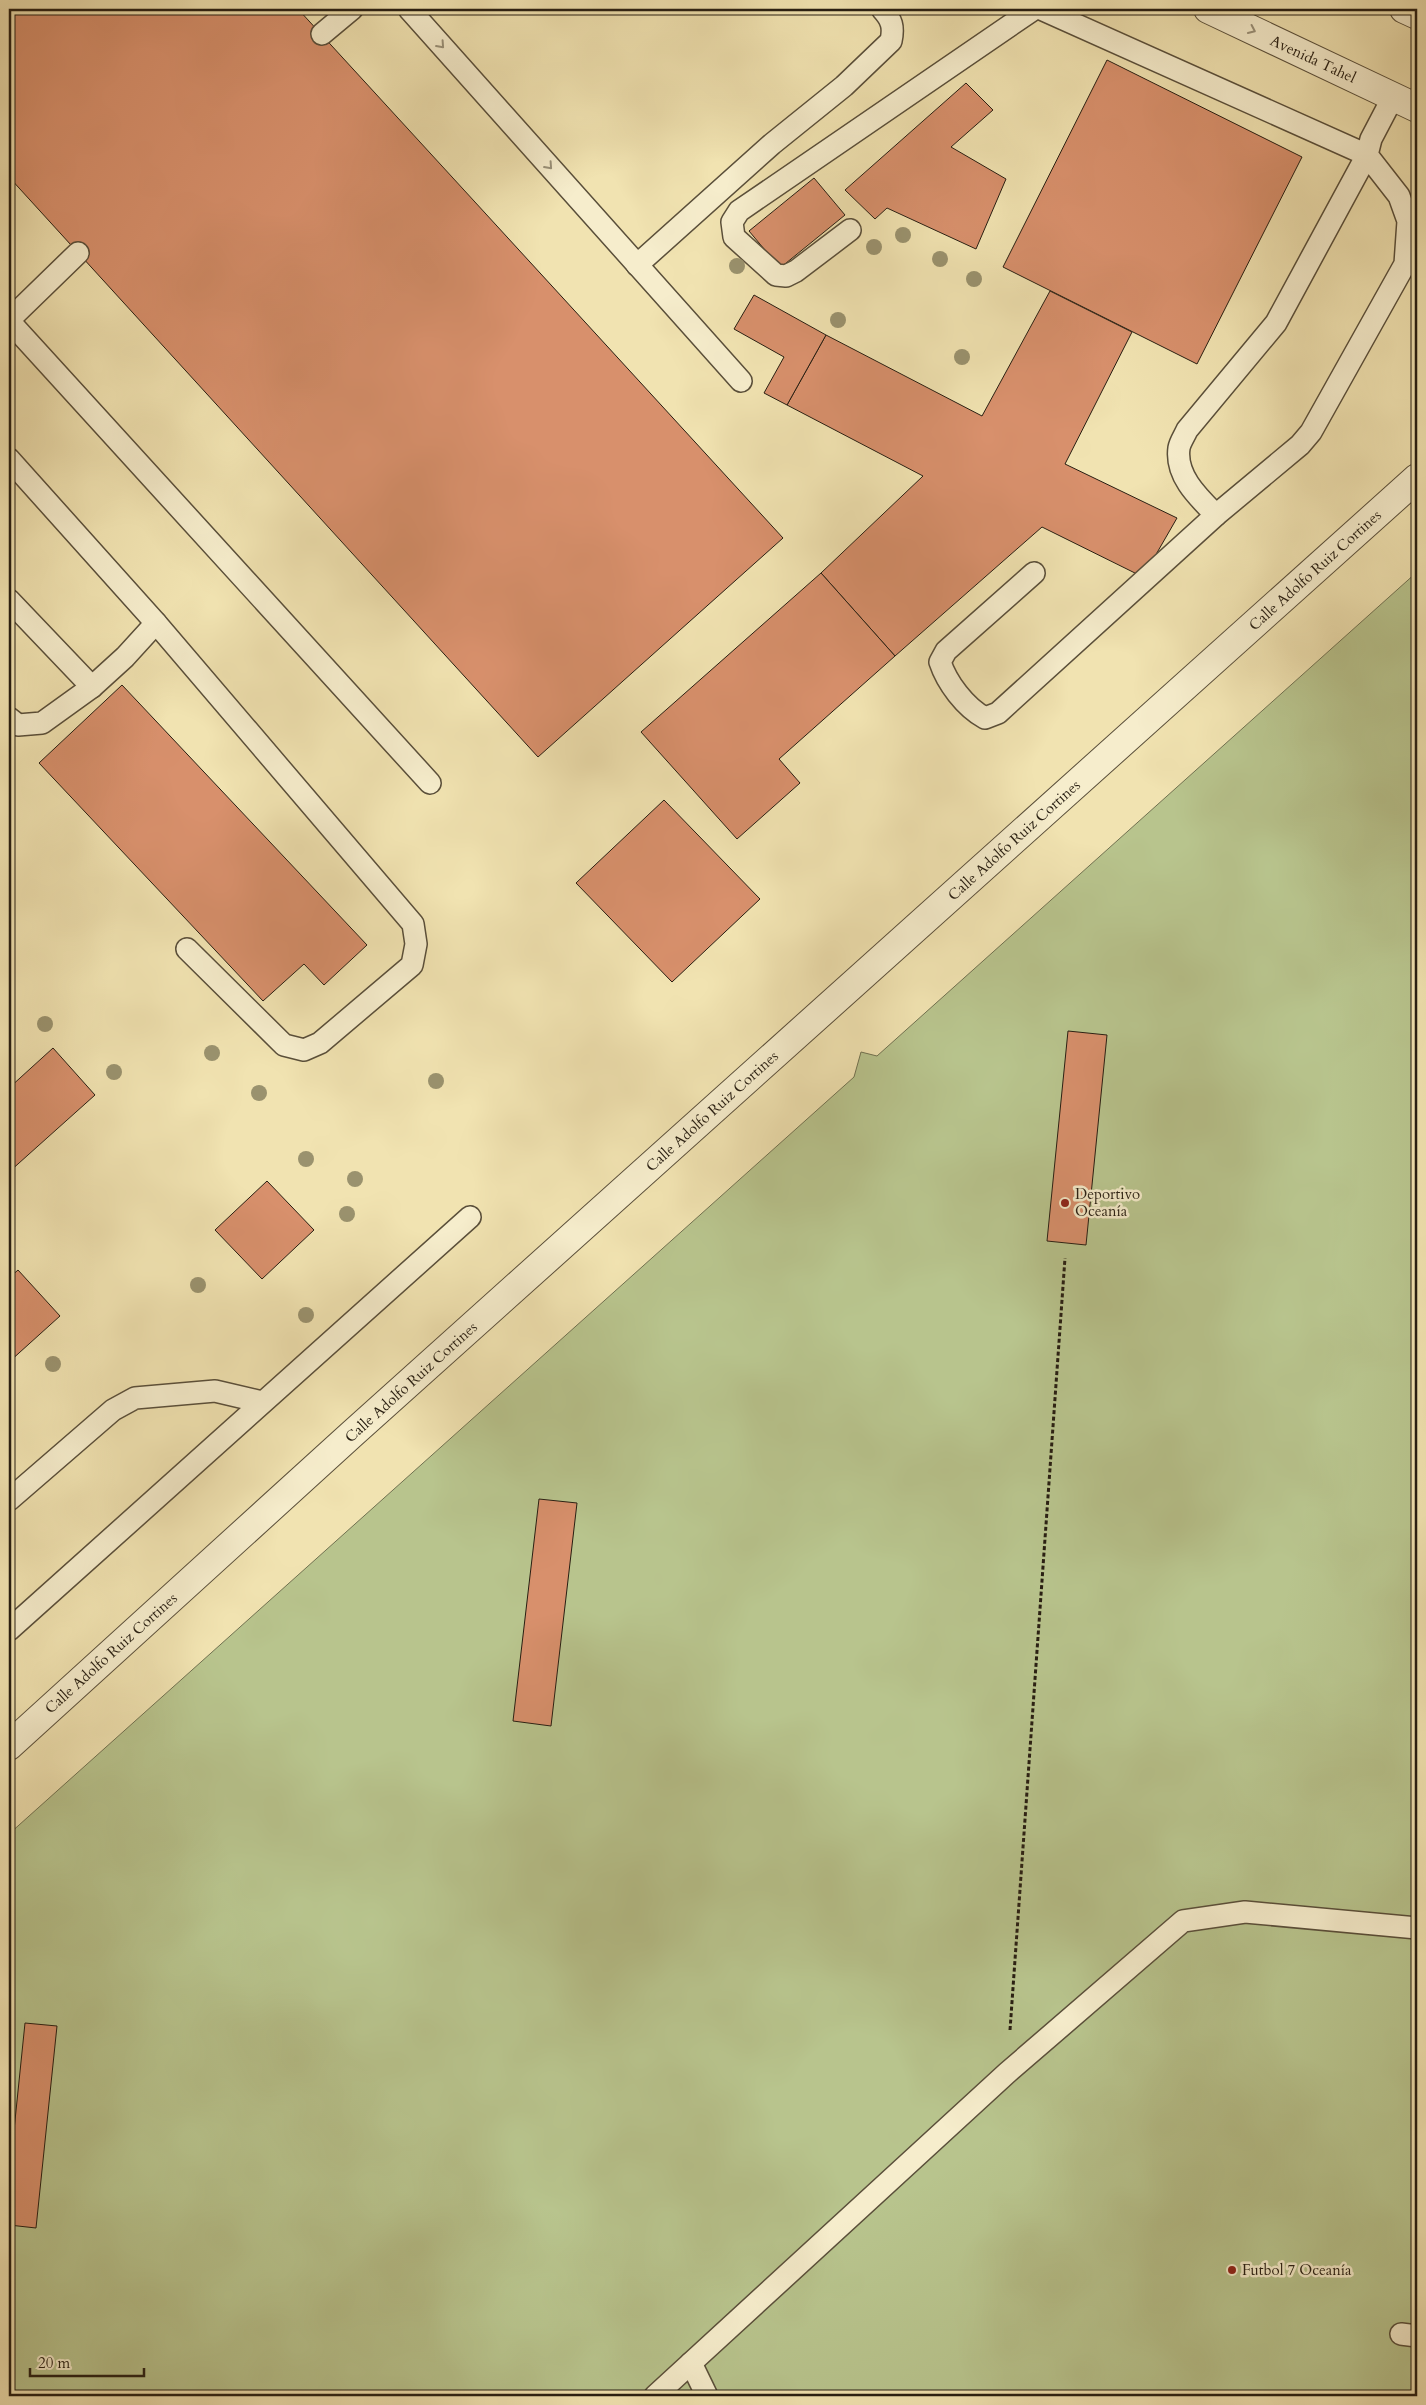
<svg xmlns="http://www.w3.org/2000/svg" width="1426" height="2405" font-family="Cardo,serif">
<rect width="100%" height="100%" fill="#f1e3b1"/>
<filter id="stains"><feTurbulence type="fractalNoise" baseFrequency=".004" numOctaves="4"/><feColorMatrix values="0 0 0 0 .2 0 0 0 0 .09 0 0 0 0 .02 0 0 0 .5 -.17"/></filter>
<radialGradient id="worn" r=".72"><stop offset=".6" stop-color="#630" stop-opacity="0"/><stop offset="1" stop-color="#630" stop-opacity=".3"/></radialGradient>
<path fill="#b8c48d" stroke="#707150" d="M1417 572V2396H9V1834L854 1077 861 1052 877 1056Z"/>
<g fill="#d8906c" stroke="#271e12">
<path d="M9 9H298L783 538 538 757 9 177Z"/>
<path d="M1107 60 1302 157 1197 364 1003 267Z"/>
<path d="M966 83 993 110 951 147 1006 179 976 249 887 208 875 219 845 190Z"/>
<path d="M814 178 845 215 780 268 749 231Z"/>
<path d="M1050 291 1132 332 1065 464 1177 518 1143 577 1042 527 895 656 821 573 923 476 787 405 826 335 982 416Z"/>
<path d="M754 295 826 335 787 405 764 393 784 357 734 329Z"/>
<path d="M821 573 895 656 779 759 800 783 737 839 641 732Z"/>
<path d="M122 685 367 945 324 985 304 964 263 1001 39 763Z"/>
<path d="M664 800 760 899 672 982 576 883Z"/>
<path d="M1068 1031 1107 1035 1086 1245 1047 1241Z"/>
<path d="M53 1048 95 1095 9 1172V1088Z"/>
<path d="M267 1181 314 1230 262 1279 215 1230Z"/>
<path d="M18 1270 60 1316 9 1362V1278Z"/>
<path d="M539 1499 577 1503 551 1726 513 1721Z"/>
<path d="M25 2023 57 2026 36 2228 9 2225V2179Z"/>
</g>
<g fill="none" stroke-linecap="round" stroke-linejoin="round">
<g stroke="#5a4f3a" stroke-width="24">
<g id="service">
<path d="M409 9 741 381"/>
<path d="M1041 9 1367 155 1399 196 1408 221 1405 264 1311 432 1300 445 1216 515C1199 498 1175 476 1179 448 1180 442 1185 435 1187 430L1276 323 1367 155 1371 139 1393 97"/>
<path d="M322 34 352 9"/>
<path d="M850 230 796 271 786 276 776 275 734 237 732 222 739 211 1034 9"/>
<path d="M637 265 772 144 844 86 891 41C894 27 892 20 882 9"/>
<path d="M9 320 78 253"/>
<path d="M9 321 430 783"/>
<path d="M9 459 156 623 125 657 92 687 42 723 18 725 9 718"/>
<path d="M1034 573 946 651 940 662C947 683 965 707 985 718L998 713 1216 515"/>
<path d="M9 600 92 687"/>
<path d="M156 623 413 924 416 944 412 965 320 1043 304 1050 284 1045 187 949"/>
<path d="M9 1500 113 1410 135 1398 215 1391 262 1402"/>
<path d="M9 1630 470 1217"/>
<path d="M1401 2334 1417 2336"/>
<path d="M691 2363 707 2396"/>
<path d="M655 2396 1007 2073 1183 1921 1245 1912 1417 1928"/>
</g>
</g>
<g stroke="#5a4f3a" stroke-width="30">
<g id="tertiary">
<path d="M1208 9 1417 108"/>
<path d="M1404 9 1417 15"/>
<path d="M9 1746 352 1434 1417 478"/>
</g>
</g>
<path stroke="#271e12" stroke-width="3" stroke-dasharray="4 2.5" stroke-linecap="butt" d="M1010 2030 1065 1258"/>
<use href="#service" stroke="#f6edcc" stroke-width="21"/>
<use href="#tertiary" stroke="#f6edcc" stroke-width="28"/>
</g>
<g fill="#9a926e">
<circle cx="903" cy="235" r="8"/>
<circle cx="874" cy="247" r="8"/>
<circle cx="940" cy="259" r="8"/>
<circle cx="737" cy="266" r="8"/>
<circle cx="974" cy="279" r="8"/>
<circle cx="838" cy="320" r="8"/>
<circle cx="962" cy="357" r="8"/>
<circle cx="45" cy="1024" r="8"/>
<circle cx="212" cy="1053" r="8"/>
<circle cx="114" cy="1072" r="8"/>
<circle cx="436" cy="1081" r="8"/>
<circle cx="259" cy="1093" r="8"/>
<circle cx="306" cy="1159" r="8"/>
<circle cx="355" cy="1179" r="8"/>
<circle cx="347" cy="1214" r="8"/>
<circle cx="198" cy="1285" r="8"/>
<circle cx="306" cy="1315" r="8"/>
<circle cx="53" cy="1364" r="8"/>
</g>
<defs><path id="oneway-chevron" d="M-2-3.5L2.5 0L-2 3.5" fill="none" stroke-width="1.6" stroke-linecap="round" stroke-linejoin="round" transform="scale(1.25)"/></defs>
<g stroke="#999078">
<use href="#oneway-chevron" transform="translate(1252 30) rotate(25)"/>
<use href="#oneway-chevron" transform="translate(441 45) rotate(48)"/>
<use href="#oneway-chevron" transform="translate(549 166) rotate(48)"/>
</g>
<g fill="#8f2418" stroke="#f6edcc" stroke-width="2">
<circle cx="1065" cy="1203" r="5"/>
<circle cx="1232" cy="2270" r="5"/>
</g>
<g text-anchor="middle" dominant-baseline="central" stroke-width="5" stroke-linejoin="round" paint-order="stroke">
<g font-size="15" fill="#271e12" stroke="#f6edcc">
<text transform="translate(1313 59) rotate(25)">Avenida Tahel</text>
<text transform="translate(1315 570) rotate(-42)">Calle Adolfo Ruiz Cortines</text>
<text transform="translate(1014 840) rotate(-42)">Calle Adolfo Ruiz Cortines</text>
<text transform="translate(712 1111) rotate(-42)">Calle Adolfo Ruiz Cortines</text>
<text transform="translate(411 1382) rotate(-42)">Calle Adolfo Ruiz Cortines</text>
<text transform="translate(111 1653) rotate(-42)">Calle Adolfo Ruiz Cortines</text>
</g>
<g font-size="15" fill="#271e12" stroke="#f6edcc" text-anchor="start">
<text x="1075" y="1194">Deportivo<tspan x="1075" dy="17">Oceanía</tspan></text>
<text x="1242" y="2270">Futbol 7 Oceanía</text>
</g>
</g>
<rect width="1426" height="2405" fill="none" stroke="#f1e3b1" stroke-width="30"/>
<rect x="10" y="10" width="1406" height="2385" fill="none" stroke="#271e12" stroke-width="2.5"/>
<rect x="15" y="15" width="1396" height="2375" fill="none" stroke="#271e12"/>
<path d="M30 2368v8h114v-8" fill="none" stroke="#271e12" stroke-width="2.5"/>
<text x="38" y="2368" font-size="15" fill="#271e12" stroke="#f6edcc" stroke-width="4" paint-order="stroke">20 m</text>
<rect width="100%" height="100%" filter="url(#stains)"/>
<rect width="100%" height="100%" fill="url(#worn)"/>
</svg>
